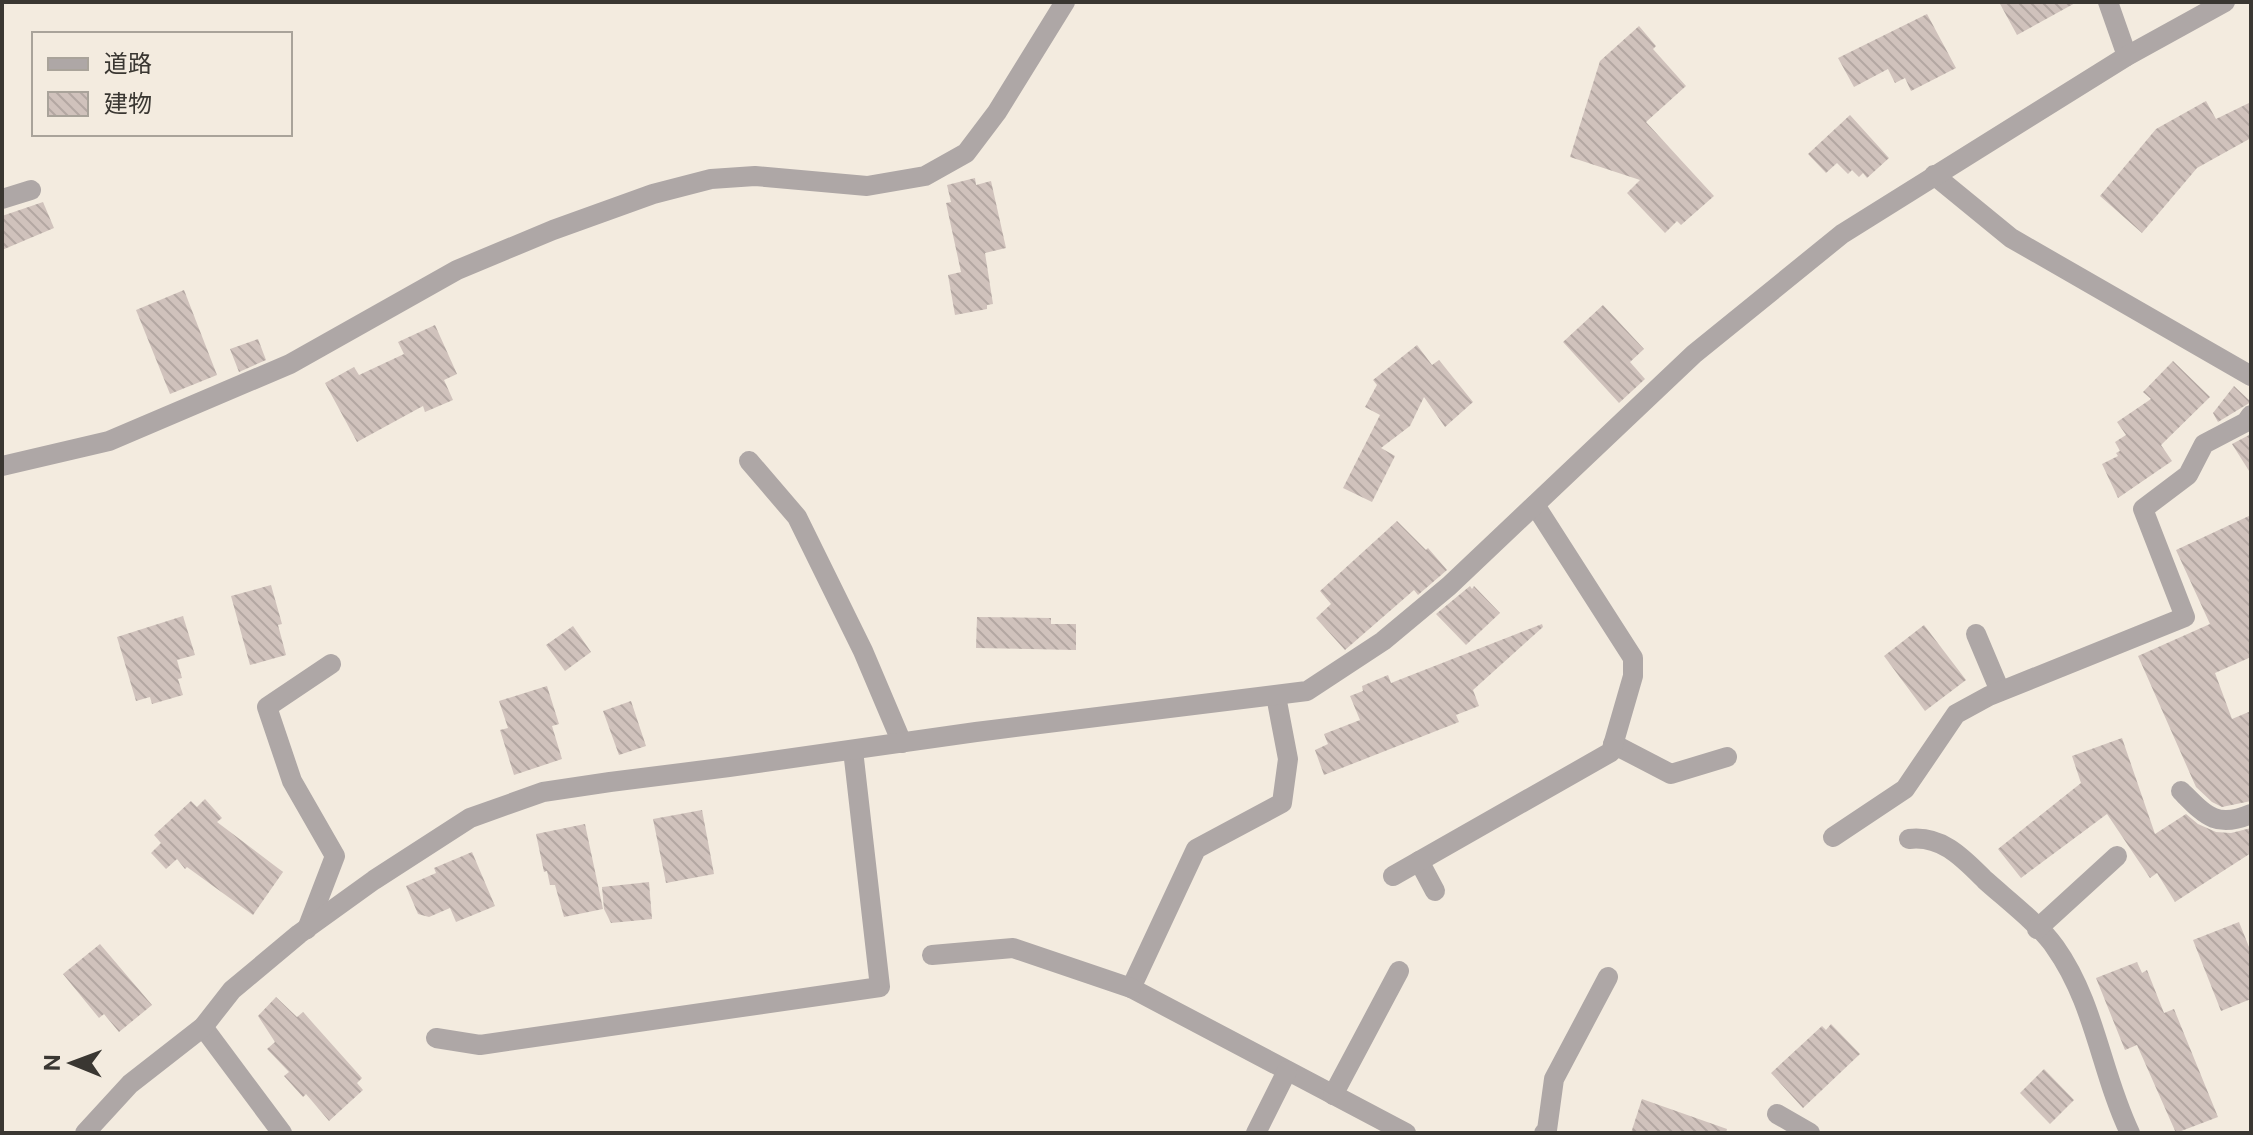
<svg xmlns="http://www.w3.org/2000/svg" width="2253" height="1135" font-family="'Public Sans','Noto Sans JP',sans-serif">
<defs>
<pattern id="building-back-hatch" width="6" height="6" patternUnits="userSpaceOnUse" patternTransform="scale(2)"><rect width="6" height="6" fill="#d0c2bc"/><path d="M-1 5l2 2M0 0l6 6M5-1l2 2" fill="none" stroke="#b3a7a2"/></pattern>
</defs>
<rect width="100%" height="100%" fill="#f3ebdf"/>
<g fill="url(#building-back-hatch)">
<path d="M1999 2H2077L2017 35Z"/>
<path d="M1927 14 1956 68 1911 91 1905 78 1895 83 1888 69 1854 87 1838 58Z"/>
<path d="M1639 26 1656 46 1653 49 1686 86 1646 122 1714 196 1681 225 1677 221 1665 233 1627 193 1640 180 1570 157 1600 61Z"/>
<path d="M2206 101 2216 119 2251 102V138L2197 168 2142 233 2100 196 2156 129Z"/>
<path d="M1850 115 1889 158 1867 178 1863 173 1859 177 1852 170 1848 174 1837 163 1826 173 1808 154Z"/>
<path d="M975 178 976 185 991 181 1006 248 985 253 993 304 987 305V309L955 315 948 275 961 272 946 203 951 202 947 185Z"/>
<path d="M43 202 54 228 2 250V216Z"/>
<path d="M184 290 217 375 170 394 136 310Z"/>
<path d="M1603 305 1644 349 1630 362 1645 379 1619 403 1563 342Z"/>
<path d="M435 325 457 374 444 380 453 400 425 412 423 406 357 442 325 383 354 367 359 375 404 354 398 342Z"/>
<path d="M258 339 266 360 239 372 230 349Z"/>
<path d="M1417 345 1432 365 1439 360 1473 402 1445 427 1424 397 1410 426 1381 448 1395 456 1372 502 1343 488 1380 415 1365 407 1377 385 1373 380Z"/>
<path d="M2173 361 2210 397 2161 445 2172 461 2118 498 2102 464 2118 456 2116 453 2120 451 2115 442 2126 435 2117 422 2151 399 2143 392Z"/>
<path d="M2234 386 2251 402 2218 422 2213 413Z"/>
<path d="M2251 434V474L2232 444Z"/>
<path d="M2251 515V657L2215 673 2232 719 2251 711V801L2222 807 2212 802 2196 787 2138 656 2210 624 2176 550Z"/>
<path d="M1397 521 1426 550 1428 548 1447 570 1418 595 1414 590 1345 650 1316 618 1331 604 1320 591Z"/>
<path d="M271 585 282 624 278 625 286 655 250 665 231 596Z"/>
<path d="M1470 586 1472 589 1474 586 1500 613 1466 645 1436 614Z"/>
<path d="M183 616 195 655 177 660 182 678 178 679 183 695 152 704 150 697 136 701 117 637Z"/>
<path d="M977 617 1051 618V624H1076V650L976 648Z"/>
<path d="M1542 624 1543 627 1473 690 1479 706 1456 715 1459 722 1324 775 1315 750 1328 744 1324 734 1360 720 1350 696 1363 691 1362 686 1388 675 1391 683Z"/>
<path d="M1924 625 1966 680 1925 711 1884 656Z"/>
<path d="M573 626 591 652 565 671 546 645Z"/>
<path d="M547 686 559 724 552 726 562 759 514 775 500 730 508 728 499 701Z"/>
<path d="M631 701 646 746 619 755 603 711Z"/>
<path d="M2122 738 2155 834 2186 814 2198 824 2216 832 2231 833 2251 828V853L2175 902 2157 873 2150 878 2107 814 2021 878 1998 849 2081 783 2072 756Z"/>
<path d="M205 799 222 818 217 822 283 872 253 915 187 867 185 869 177 859 166 869 151 853 161 843 154 835 191 801 197 807Z"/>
<path d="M702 810 714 874 666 883 653 819Z"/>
<path d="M585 824 603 909 564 917 555 885H550L547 871 544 872 536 834Z"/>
<path d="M472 852 495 906 456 922 450 908 429 917 418 914 406 886 436 873 434 868Z"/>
<path d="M649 882 652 919 611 923 604 909 602 887Z"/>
<path d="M2239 922 2251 952V999L2221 1011 2193 940Z"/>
<path d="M100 944 152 1005 119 1032 104 1014 99 1018 63 974Z"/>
<path d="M2137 962 2142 973 2147 970 2164 1013 2174 1009 2218 1117 2176 1133 2137 1045 2125 1050 2096 978Z"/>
<path d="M276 997 297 1017 303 1012 362 1078 357 1083 363 1090 329 1121 306 1094 303 1097 284 1076 289 1072 267 1049 275 1042 258 1016Z"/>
<path d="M1831 1024 1860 1054 1803 1108 1771 1073 1822 1026 1826 1030Z"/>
<path d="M2044 1069 2074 1100 2050 1124 2020 1093Z"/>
<path d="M1642 1099 1727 1129 1726 1133H1631Z"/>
</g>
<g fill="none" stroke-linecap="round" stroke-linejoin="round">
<g stroke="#aea7a6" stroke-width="20">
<path d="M2108 2 2127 56"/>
<path d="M1934 175 2011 238 2251 376"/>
<path d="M2 199 31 190"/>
<path d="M749 461 797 517 863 651 902 743"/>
<path d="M2 466 109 441 290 364 457 270 553 230 653 194 711 179 755 176 867 186 925 176 966 153 997 112 1065 2"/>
<path d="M1976 634 2000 691"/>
<path d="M1276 696 1288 759 1282 803 1196 849 1131 988 1406 1133"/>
<path d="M1613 744 1671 774 1727 757"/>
<path d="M2181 791C2205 815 2216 829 2251 814"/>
<path d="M1833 837 1905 789 1956 714 1989 696 2185 617 2143 509 2188 475 2204 444 2246 422 2251 415"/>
<path d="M1909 839C1942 835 1963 858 1985 880 2006 899 2040 925 2055 947 2095 1003 2101 1073 2130 1133"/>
<path d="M1419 861 1435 891"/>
<path d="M1393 876 1611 752 1633 676V658L1535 505"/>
<path d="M307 929 335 856 292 781 267 707 331 664"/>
<path d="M2037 929 2117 856"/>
<path d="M932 955 1013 948 1131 988"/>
<path d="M203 1027 282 1133"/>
<path d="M436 1038 480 1045 880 987 853 750"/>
<path d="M1333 1095 1399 971"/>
<path d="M1777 1114 1810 1133"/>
<path d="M85 1133 130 1084 203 1027 232 990 299 934 374 880 470 818 543 792 610 782 729 767 976 732 1307 691 1383 641 1449 586 1694 354 1842 234 2127 56 2225 2"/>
<path d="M1256 1133 1287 1071"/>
<path d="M1544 1133 1547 1130 1554 1079 1608 977"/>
</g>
</g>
<rect width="2253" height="1135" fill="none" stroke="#3a3732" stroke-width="8"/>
<rect x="32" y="32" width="260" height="104" fill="#f3ebdf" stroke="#a9a39a" stroke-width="2"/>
<rect x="48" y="58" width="40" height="12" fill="#aea7a6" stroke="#a9a39a" stroke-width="2"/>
<text x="104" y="72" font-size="24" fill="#3a3732">道路</text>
<rect x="48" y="92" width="40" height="24" fill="url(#building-back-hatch)" stroke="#a9a39a" stroke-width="2"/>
<text x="104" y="112" font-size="24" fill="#3a3732">建物</text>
<g transform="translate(72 1063) rotate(271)" stroke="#f3ebdf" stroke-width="6" paint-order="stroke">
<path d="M0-6L14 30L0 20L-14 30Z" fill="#3a3732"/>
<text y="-12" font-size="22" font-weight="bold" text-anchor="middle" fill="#3a3732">N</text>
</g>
</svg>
